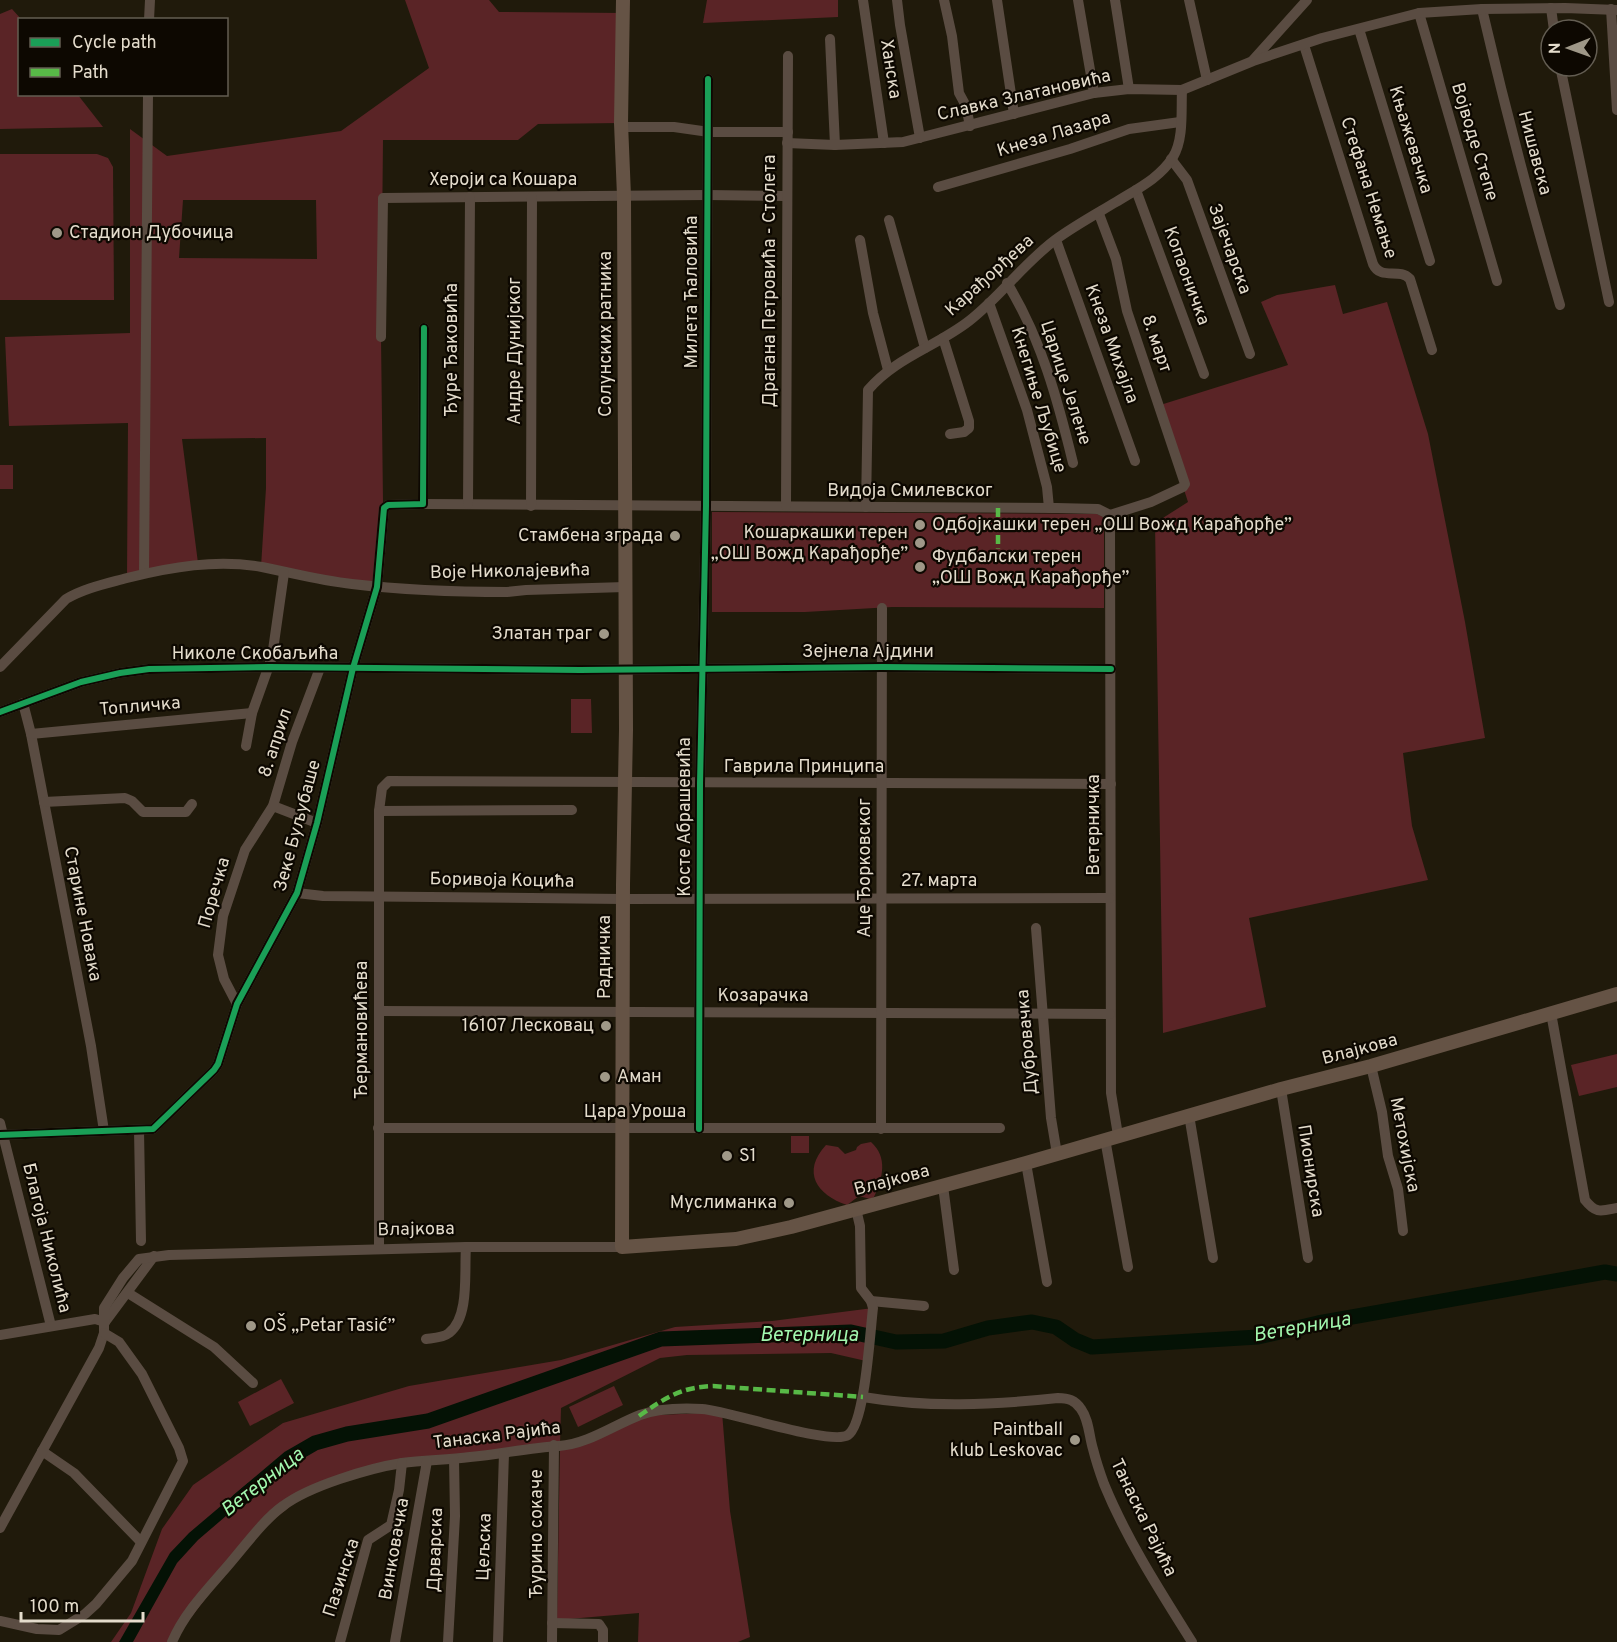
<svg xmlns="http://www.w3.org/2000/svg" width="1617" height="1642" font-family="Overpass,sans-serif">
<rect width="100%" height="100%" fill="#201a0b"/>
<g fill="#5a2426" fill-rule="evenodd">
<path d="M405 0H489L499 12 623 13 621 123 538 124 518 140H383L381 337 383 502 377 587 261 567 266 488V438L182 439 198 563 127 578 128 423 9 426 5 337 130 333V129L167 156 341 131 429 68ZM183 200H316L317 259 179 258Z"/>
<path d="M707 0H838V17L703 23Z"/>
<path d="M12 9 21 19 20 20V94L78 95 103 127 0 129V14Z"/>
<path d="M0 154H97L108 158 113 167 114 300H0Z"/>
<path d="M1335 285 1343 314 1387 302 1428 434 1465 622 1485 738 1403 753 1412 826 1428 880 1249 918 1266 1007 1163 1033 1155 523 1188 502 1157 406 1288 365 1261 302 1277 295Z"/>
<rect x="0" y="465" width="13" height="24"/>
<path d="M712 512 1097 514 1103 517 1104 521V608L892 607 805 612H712Z"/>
<path d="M571 699H591L592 733H571Z"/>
<path d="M1617 1054V1087L1579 1096 1571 1065Z"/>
<rect x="791" y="1136" width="18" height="17"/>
<path d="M871 1142C888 1157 883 1178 874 1197L870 1199 859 1196 847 1205C817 1195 801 1172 826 1145L838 1147 845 1154 856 1150 857 1147 861 1144Z"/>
<path d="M873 1308 866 1361 831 1353 687 1355 660 1358 561 1408 560 1445 639 1416 722 1412 730 1511 750 1637 738 1642H638L639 1613 557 1620 560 1446 402 1463 310 1491 256 1533 172 1642H111L131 1613 162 1529 193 1485 283 1423 409 1386 561 1360 675 1327 772 1321Z"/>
<path d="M281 1379 294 1403 250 1426 238 1402Z"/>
<path d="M614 1386 623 1405 578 1427 569 1407Z"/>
</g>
<path fill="#041205" d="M248 1483 254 1492 198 1540 177 1563 133 1642H119L170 1553 189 1533Z"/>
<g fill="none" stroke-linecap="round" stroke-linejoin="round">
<path stroke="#041205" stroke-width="15" d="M238 1501 289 1458 315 1443 347 1434 428 1421 661 1339 851 1332 896 1342 944 1341 988 1328 1032 1322 1056 1327 1075 1340 1092 1347 1258 1337 1318 1323 1605 1272 1617 1274"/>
<g stroke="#5a4c42" stroke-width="10">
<path d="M863 0 884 143"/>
<path d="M897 0 900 25 920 138"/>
<path d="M944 0 952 36 959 93 966 106 970 126"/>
<path d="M997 0 1014 114"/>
<path d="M1078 0 1094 93"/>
<path d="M1115 0 1129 89"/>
<path d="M1189 0 1207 80"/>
<path d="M1551 8 1554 30"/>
<path d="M1482 9C1505 108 1531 207 1560 305"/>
<path d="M1611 9 1617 110"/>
<path d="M1419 13 1497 281"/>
<path d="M149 20 150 0"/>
<path d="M1359 29 1430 261"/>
<path d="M830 39 835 145"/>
<path d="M1304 45 1373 264C1381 281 1399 267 1410 279L1432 350"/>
<path d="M1253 60 1307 0"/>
<path d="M1560 66 1609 302"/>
<path d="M622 127H674L709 132H788"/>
<path d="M787 143 835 145 903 142 1094 93 1129 89 1182 90 1253 61 1322 38 1419 13 1482 9 1565 8 1617 10"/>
<path d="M1171 159 1187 180 1250 354"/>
<path d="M938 187 1070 149 1129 129 1180 122"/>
<path d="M1136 190 1204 374"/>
<path d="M1099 214 1116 259 1127 311 1185 484 1183 487 1151 502 1110 515"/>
<path d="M889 220 925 348"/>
<path d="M860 240 873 313 888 370"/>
<path d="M1056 240 1135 461"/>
<path d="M1007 283C1041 338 1058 401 1073 463"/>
<path d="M989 303 1027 410 1047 487 1049 508"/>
<path d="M381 337 383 198 707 195 786 196"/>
<path d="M943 338 969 421V428L964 432 950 434"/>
<path d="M423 504 1057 508 1098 509 1110 515"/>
<path d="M468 504 470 197"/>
<path d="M531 506 532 197"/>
<path d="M786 506 788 56"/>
<path d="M866 507 868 390C895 358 937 346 969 321 1000 297 1023 264 1055 240 1074 226 1096 214 1116 202 1137 189 1160 178 1173 157 1184 139 1181 111 1182 90"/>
<path d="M1110 515 1111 1093 1118 1135"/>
<path d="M144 573 148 94"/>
<path d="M0 667 66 599C85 588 105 584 127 578 171 567 216 559 262 567 292 573 322 581 352 584 403 590 455 592 507 592L526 590 625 587"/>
<path d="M23 703 31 734 91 1046 104 1131"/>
<path d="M0 712 81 682 120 673 149 669 269 667 580 670 882 667 1111 669"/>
<path d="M31 734 252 713"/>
<path d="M246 746 252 713 272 657 284 573"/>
<path d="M44 802 125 798 132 801 143 812H186L192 804"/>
<path d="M273 806 317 823"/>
<path d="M379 811 382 788 389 781 1111 784"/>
<path d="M297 893 323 896 623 899 1110 898"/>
<path d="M1036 928 1051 1118 1057 1154"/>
<path d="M237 1004 224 979 218 955 223 916 245 850 273 806 292 742 320 668"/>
<path d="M379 1011 1110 1014"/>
<path d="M1551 1013 1585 1200C1596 1214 1601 1211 1617 1208"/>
<path d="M1371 1066 1382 1112 1388 1156 1398 1189 1403 1231"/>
<path d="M1281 1089 1308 1258"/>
<path d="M1189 1115 1213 1258"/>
<path d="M0 1123 51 1326"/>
<path d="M378 1128H1000"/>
<path d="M699 1129 700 783 706 506 708 79"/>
<path d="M881 1129 882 608"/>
<path d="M139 1130 141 1241"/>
<path d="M0 1135 153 1129 214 1070 218 1064 237 1004 297 893 317 823 353 668 377 587 384 508 388 505 423 504 424 328"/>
<path d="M1105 1139 1128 1267"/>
<path d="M1026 1163 1047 1282"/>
<path d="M943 1186 954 1270"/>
<path d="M379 1249V811L572 810"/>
<path d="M128 1293 214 1347 253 1383"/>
<path d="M871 1301 924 1306"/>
<path d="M105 1322 154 1256"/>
<path d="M0 1335 95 1319 105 1322"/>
<path d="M426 1339C433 1338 443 1338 449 1333 470 1317 464 1271 466 1247"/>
<path d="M863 1397C928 1408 992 1405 1058 1398 1068 1398 1075 1400 1081 1409 1089 1420 1089 1436 1093 1449 1096 1461 1100 1473 1104 1484 1127 1540 1160 1591 1192 1642"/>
<path d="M42 1451 74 1473 141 1542"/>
<path d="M0 1528 99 1348 104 1333V1308L123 1278 139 1259 169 1255 466 1247H622"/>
<path d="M0 1621 37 1629 59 1630 85 1614 96 1604 132 1561 183 1461 179 1448 142 1374 119 1342 104 1333"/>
<path d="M552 1623 599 1624 603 1630V1642"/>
<path d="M172 1642C184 1614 205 1592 225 1569 241 1551 264 1519 283 1506 309 1486 370 1468 402 1463 424 1460 447 1460 470 1457 500 1454 530 1448 559 1446 588 1444 614 1425 640 1415 659 1408 682 1408 702 1409 730 1411 831 1446 848 1435 865 1424 870 1332 873 1308L871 1301 861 1288 860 1226 856 1209"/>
<path d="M340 1642 368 1540 391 1525 399 1490 402 1463"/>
<path d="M395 1642 427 1461"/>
<path d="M448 1642 455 1516 454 1459"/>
<path d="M498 1642 504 1453"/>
<path d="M552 1642 554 1445"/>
</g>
<path stroke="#655345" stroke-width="14" d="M623 0 621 123 624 196 626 730 623 885 622 1247 736 1239 791 1227 1026 1163 1281 1089 1371 1066 1617 994"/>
<g stroke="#58b947" stroke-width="4.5" stroke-dasharray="9 4.5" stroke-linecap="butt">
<path d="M998 508V549"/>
<path d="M639 1416C665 1398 681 1387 713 1386L863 1397"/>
</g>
<g stroke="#0d0801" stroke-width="10">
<g id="cycleway">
<path d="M0 712 81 682 120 673 149 669 269 667 580 670 882 667 1111 669"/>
<path d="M699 1129 700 783 706 506 708 79"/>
<path d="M0 1135 153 1129 214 1070 218 1064 237 1004 297 893 317 823 353 668 377 587 384 508 388 505 423 504 424 328"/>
</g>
</g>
<use href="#cycleway" stroke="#1a9f57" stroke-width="6"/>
</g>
<g fill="#9f9888" stroke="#0d0801" stroke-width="2">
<circle cx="57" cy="233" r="6"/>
<circle cx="920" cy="525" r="6"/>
<circle cx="675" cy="536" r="6"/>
<circle cx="920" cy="543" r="6"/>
<circle cx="920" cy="567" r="6"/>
<circle cx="604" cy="634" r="6"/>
<circle cx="606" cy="1026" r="6"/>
<circle cx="605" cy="1077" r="6"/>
<circle cx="727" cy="1156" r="6"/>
<circle cx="789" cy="1203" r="6"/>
<circle cx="251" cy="1326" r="6"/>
<circle cx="1075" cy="1440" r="6"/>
</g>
<g text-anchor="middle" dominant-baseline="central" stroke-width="4.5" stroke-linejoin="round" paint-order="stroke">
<g font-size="18" fill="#e4dccc" stroke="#0d0801">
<text transform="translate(890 69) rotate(81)">Ханска</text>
<text transform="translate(1024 96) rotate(-13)">Славка Златановића</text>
<text transform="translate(1054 135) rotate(-17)">Кнеза Лазара</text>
<text transform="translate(1410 140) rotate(73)">Књажевачка</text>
<text transform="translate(1474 142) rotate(73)">Војводе Степе</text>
<text transform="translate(1534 153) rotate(75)">Нишавска</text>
<text x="503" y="180">Хероји са Кошара</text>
<text transform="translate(1368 188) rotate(72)">Стефана Немање</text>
<text transform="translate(1229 249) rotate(70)">Зајечарска</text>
<text transform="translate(990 276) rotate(-42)">Карађорђева</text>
<text transform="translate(1186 276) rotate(70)">Копаоничка</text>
<text transform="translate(770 281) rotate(-90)">Драгана Петровића - Столета</text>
<text transform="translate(692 292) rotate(-90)">Милета Ћаловића</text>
<text transform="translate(606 334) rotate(-90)">Солунских ратника</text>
<text transform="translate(1111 344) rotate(70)">Кнеза Михајла</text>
<text transform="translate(1156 344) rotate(71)">8. март</text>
<text transform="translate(452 350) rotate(-90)">Ђуре Ђаковића</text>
<text transform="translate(515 351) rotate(-90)">Андре Дунијског</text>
<text transform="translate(1065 383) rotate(72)">Царице Јелене</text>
<text transform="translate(1038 400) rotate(73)">Кнегиње Љубице</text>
<text x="910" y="491">Видоја Смилевског</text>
<text transform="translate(510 572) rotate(-1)">Воје Николајевића</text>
<text x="868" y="652">Зејнела Ајдини</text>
<text x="255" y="654">Николе Скобаљића</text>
<text transform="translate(140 707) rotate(-5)">Топличка</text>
<text transform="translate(276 743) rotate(-72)">8. април</text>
<text x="804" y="767">Гаврила Принципа</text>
<text transform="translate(685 817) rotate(-90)">Косте Абрашевића</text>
<text transform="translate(1094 825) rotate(-90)">Ветерничка</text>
<text transform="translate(298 826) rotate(-75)">Зеке Буљубаше</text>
<text transform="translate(865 868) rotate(-90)">Аце Ђорковског</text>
<text transform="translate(502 881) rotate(1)">Боривоја Коцића</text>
<text x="939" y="881">27. марта</text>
<text transform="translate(215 893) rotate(-74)">Поречка</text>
<text transform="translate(82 914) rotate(79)">Старине Новака</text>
<text transform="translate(605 957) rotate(-90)">Радничка</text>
<text x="763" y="996">Козарачка</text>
<text transform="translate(362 1030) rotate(-90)">Ђермановићева</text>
<text transform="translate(1028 1042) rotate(-95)">Дубровачка</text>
<text transform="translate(1360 1050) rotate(-15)">Влајкова</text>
<text x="635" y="1112">Цара Уроша</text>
<text transform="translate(1404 1145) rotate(79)">Метохијска</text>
<text transform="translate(1310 1171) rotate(81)">Пионирска</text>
<text transform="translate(892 1181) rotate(-15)">Влајкова</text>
<text transform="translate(416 1230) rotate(-1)">Влајкова</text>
<text transform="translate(46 1238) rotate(76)">Благоја Николића</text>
<text transform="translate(497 1436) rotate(-7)">Танаска Рајића</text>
<text transform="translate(1143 1518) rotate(64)">Танаска Рајића</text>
<text transform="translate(537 1534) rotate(-90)">Ђурино сокаче</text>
<text transform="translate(485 1547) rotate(-88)">Цељска</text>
<text transform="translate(395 1549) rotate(-80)">Винковачка</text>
<text transform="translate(436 1550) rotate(-88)">Дрварска</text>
<text transform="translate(342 1578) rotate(-72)">Пазинска</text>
</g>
<g font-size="18" fill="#e4dccc" stroke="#0d0801" text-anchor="start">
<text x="69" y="233">Стадион Дубочица</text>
<text x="932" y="525">Одбојкашки терен „ОШ Вожд Карађорђе”</text>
<text x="908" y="533" text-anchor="end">Кошаркашки терен<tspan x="908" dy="21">„ОШ Вожд Карађорђе”</tspan></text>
<text x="663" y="536" text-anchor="end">Стамбена зграда</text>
<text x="932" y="557">Фудбалски терен<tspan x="932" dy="21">„ОШ Вожд Карађорђе”</tspan></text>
<text x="592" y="634" text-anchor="end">Златан траг</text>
<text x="594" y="1026" text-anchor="end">16107 Лесковац</text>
<text x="617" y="1077">Аман</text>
<text x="739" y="1156">S1</text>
<text x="777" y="1203" text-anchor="end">Муслиманка</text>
<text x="263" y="1326">OŠ „Petar Tasić”</text>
<text x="1063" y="1430" text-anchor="end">Paintball<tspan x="1063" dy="21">klub Leskovac</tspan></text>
</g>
<g font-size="20" font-style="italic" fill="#a2f7ae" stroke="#0d0801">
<text transform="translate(1302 1328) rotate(-10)">Ветерница</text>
<text x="809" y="1336">Ветерница</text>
<text transform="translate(263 1483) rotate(-38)">Ветерница</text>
</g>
</g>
<rect x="18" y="18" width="210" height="78" fill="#0d0801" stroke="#635d52" stroke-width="1.5"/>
<rect x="30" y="38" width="30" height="9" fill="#1a9f57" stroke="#635d52" stroke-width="1.5"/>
<text x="72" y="48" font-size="18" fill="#e4dccc">Cycle path</text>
<rect x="30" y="68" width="30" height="9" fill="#58b947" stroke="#635d52" stroke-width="1.5"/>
<text x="72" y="78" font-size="18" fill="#e4dccc">Path</text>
<g transform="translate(1569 48) rotate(269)"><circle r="28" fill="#0d0801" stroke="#635d52" stroke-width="1.5"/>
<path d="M0-4.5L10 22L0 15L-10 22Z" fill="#9f9888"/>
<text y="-9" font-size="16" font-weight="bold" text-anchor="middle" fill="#e4dccc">N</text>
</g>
<path d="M21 1612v9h122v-9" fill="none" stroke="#e4dccc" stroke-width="3"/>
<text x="30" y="1612" font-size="18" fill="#e4dccc" stroke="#0d0801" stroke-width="4.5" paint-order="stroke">100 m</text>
</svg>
